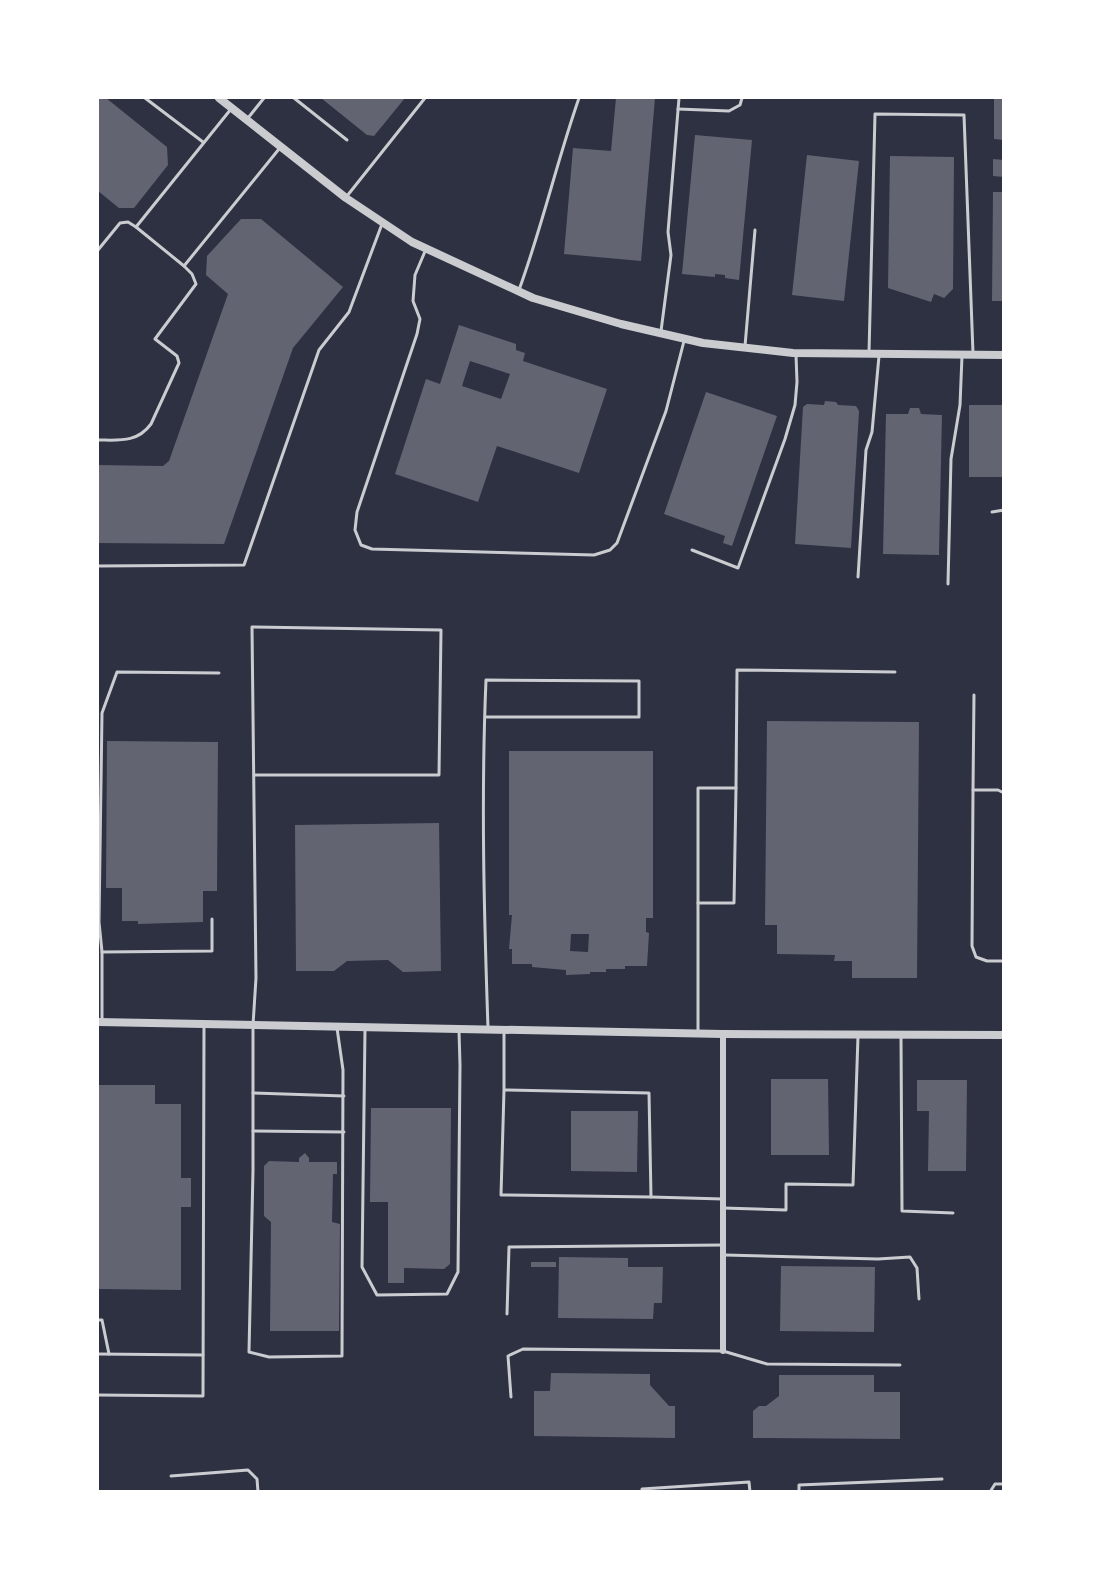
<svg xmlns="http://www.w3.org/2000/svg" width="1101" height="1589" font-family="Cabin,sans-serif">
<rect width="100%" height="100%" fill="#2d3142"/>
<g fill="#626471" fill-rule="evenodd">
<path d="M98 98H106L167 147 168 165 134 208H119L98 191Z"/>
<path d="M321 98H405L374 136 367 135Z"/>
<path d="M616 98H655L641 261 564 254 573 148 611 151Z"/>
<path d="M994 98H1004V140L994 139Z"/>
<path d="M695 135 752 140 739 280 725 278V275L715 274V277L682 274Z"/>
<path d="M807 155 859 161 844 301 792 295Z"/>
<path d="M890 156 954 157 953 289 944 298 934 294 931 302 888 288Z"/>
<path d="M993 159 1004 160V177L993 176Z"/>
<path d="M993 192H1004V301H992Z"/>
<path d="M241 219H261L343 287 293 348 224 544 98 543V465L163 466 169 461 228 294 206 275 207 256Z"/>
<path d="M459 325 516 344V350L525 353 523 361 607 389 579 473 497 446 478 502 395 474 426 379 440 384ZM470 361 510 374 501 399 462 386Z"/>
<path d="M706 392 777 416 732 546 723 543 725 536 664 514Z"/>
<path d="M825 401 836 402 838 405 856 406 859 411 851 548 795 544 803 407 807 404 824 405Z"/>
<rect x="969" y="405" width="35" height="72"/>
<path d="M910 408H919L921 414 942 415 939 555 883 554 886 414H908Z"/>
<path d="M767 721 919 722 917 978H852V961H834L835 955 777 954V925H765Z"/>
<path d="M107 741 218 742 217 891H203V922L138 924V921H122V888H106Z"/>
<path d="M509 751H653V918H646V932L649 933 647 966H625V969H606V972H590V974L566 975V970L532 967V964H512V949H509L512 915H509ZM571 934H589L588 952 570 951Z"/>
<path d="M439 823 441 971 403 972 388 960 347 961 334 971H296L295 825Z"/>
<path d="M771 1079H828L829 1155H771Z"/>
<path d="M917 1080H967L966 1171H928L929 1111H917Z"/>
<path d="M98 1085H155V1104H181V1178H191V1207H181V1290L98 1289Z"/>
<path d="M371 1108H451L450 1264 444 1269 404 1268V1283H388V1202H370Z"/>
<path d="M571 1111H638L637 1172 571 1171Z"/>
<path d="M305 1153 309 1158V1162H337V1174H333L332 1222 340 1224 339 1331H270L271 1222 264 1216V1166L269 1161 299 1162V1158Z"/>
<path d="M559 1257 628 1258V1267H663L662 1303H654L653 1319 558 1318Z"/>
<rect x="531" y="1262" width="25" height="5"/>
<path d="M781 1266 875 1267 874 1332 780 1331Z"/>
<path d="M551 1373 650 1374V1385L669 1406H675V1438L534 1436V1391H550Z"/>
<path d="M779 1375H874V1392H900V1439L753 1438V1411L759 1406H766L779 1396Z"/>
</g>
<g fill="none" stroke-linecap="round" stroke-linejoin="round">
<g stroke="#caccd0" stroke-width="3">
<path d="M145 98 203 142"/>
<path d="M294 98 347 140"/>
<path d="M678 109 729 111 740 105 742 98"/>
<path d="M248 118 264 98"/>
<path d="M347 196 425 98"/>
<path d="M136 227 184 266"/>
<path d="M426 249 415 275 413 301 420 319 417 334 357 512 355 530 361 545 372 549 594 555 610 550 617 543 666 411 684 341"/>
<path d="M98 250 120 223 128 222 136 227 231 109"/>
<path d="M519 290C542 227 557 161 579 98"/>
<path d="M661 331 671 255 668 232 679 98"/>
<path d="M745 346 755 230"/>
<path d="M869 353 875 114 964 115 973 353"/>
<path d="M98 440C119 440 137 443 151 424L179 363 177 356 155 339 196 284 192 274 184 266 279 149"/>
<path d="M992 512 1004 510"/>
<path d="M692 550 738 568 785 439 795 405 797 382 796 355"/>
<path d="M98 566 244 565 319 350 349 312 382 224"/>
<path d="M858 577 866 450 872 432 879 356"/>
<path d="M948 584 951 459 960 405 962 356"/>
<path d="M485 717H639V681L486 680C481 796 484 912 488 1028"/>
<path d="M254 775H439L441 630 252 627 256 978 253 1025V1170L249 1352 269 1357 342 1356 343 1070 337 1028"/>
<path d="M973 790 974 695"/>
<path d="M1004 793 998 790H973L972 946 976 957 987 961H1004"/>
<path d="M698 903H734L736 788"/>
<path d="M102 952 99 922 102 713 117 672 219 673"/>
<path d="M102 1020V952L212 951V919"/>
<path d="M365 1029 362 1267 377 1295 447 1294 458 1272 460 1065 459 1031"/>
<path d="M504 1032V1090L649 1093 651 1197 501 1195 504 1090"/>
<path d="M698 1032V788H736L737 670 895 672"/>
<path d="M901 1037 902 1211 953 1213"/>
<path d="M253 1093 344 1096"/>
<path d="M253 1131 344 1132"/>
<path d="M651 1197 723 1199"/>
<path d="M723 1208 786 1210V1184L853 1185 858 1036"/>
<path d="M725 1255 878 1259 910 1257 917 1268 919 1299"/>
<path d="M507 1314 509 1247 723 1245"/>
<path d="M98 1320H102L109 1354"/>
<path d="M98 1354 203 1355"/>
<path d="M98 1395 203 1396 204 1026"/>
<path d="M511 1397 508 1356 523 1349 723 1351 767 1364 900 1365"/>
<path d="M171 1476 248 1470 257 1479 258 1492"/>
<path d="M642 1492V1489L749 1482 750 1492"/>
<path d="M799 1492V1485L942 1479"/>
<path d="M990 1492 995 1484H1004"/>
</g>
<path stroke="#caccd0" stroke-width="6" d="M723 1034V1351"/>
<g stroke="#caccd0" stroke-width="8">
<path d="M219 98 346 198 412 242 533 298 621 324 703 343 793 353 1004 355"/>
<path d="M98 1022 723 1034 1004 1035"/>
</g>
</g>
<rect width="1101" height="1589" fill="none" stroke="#ffffff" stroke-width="198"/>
</svg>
